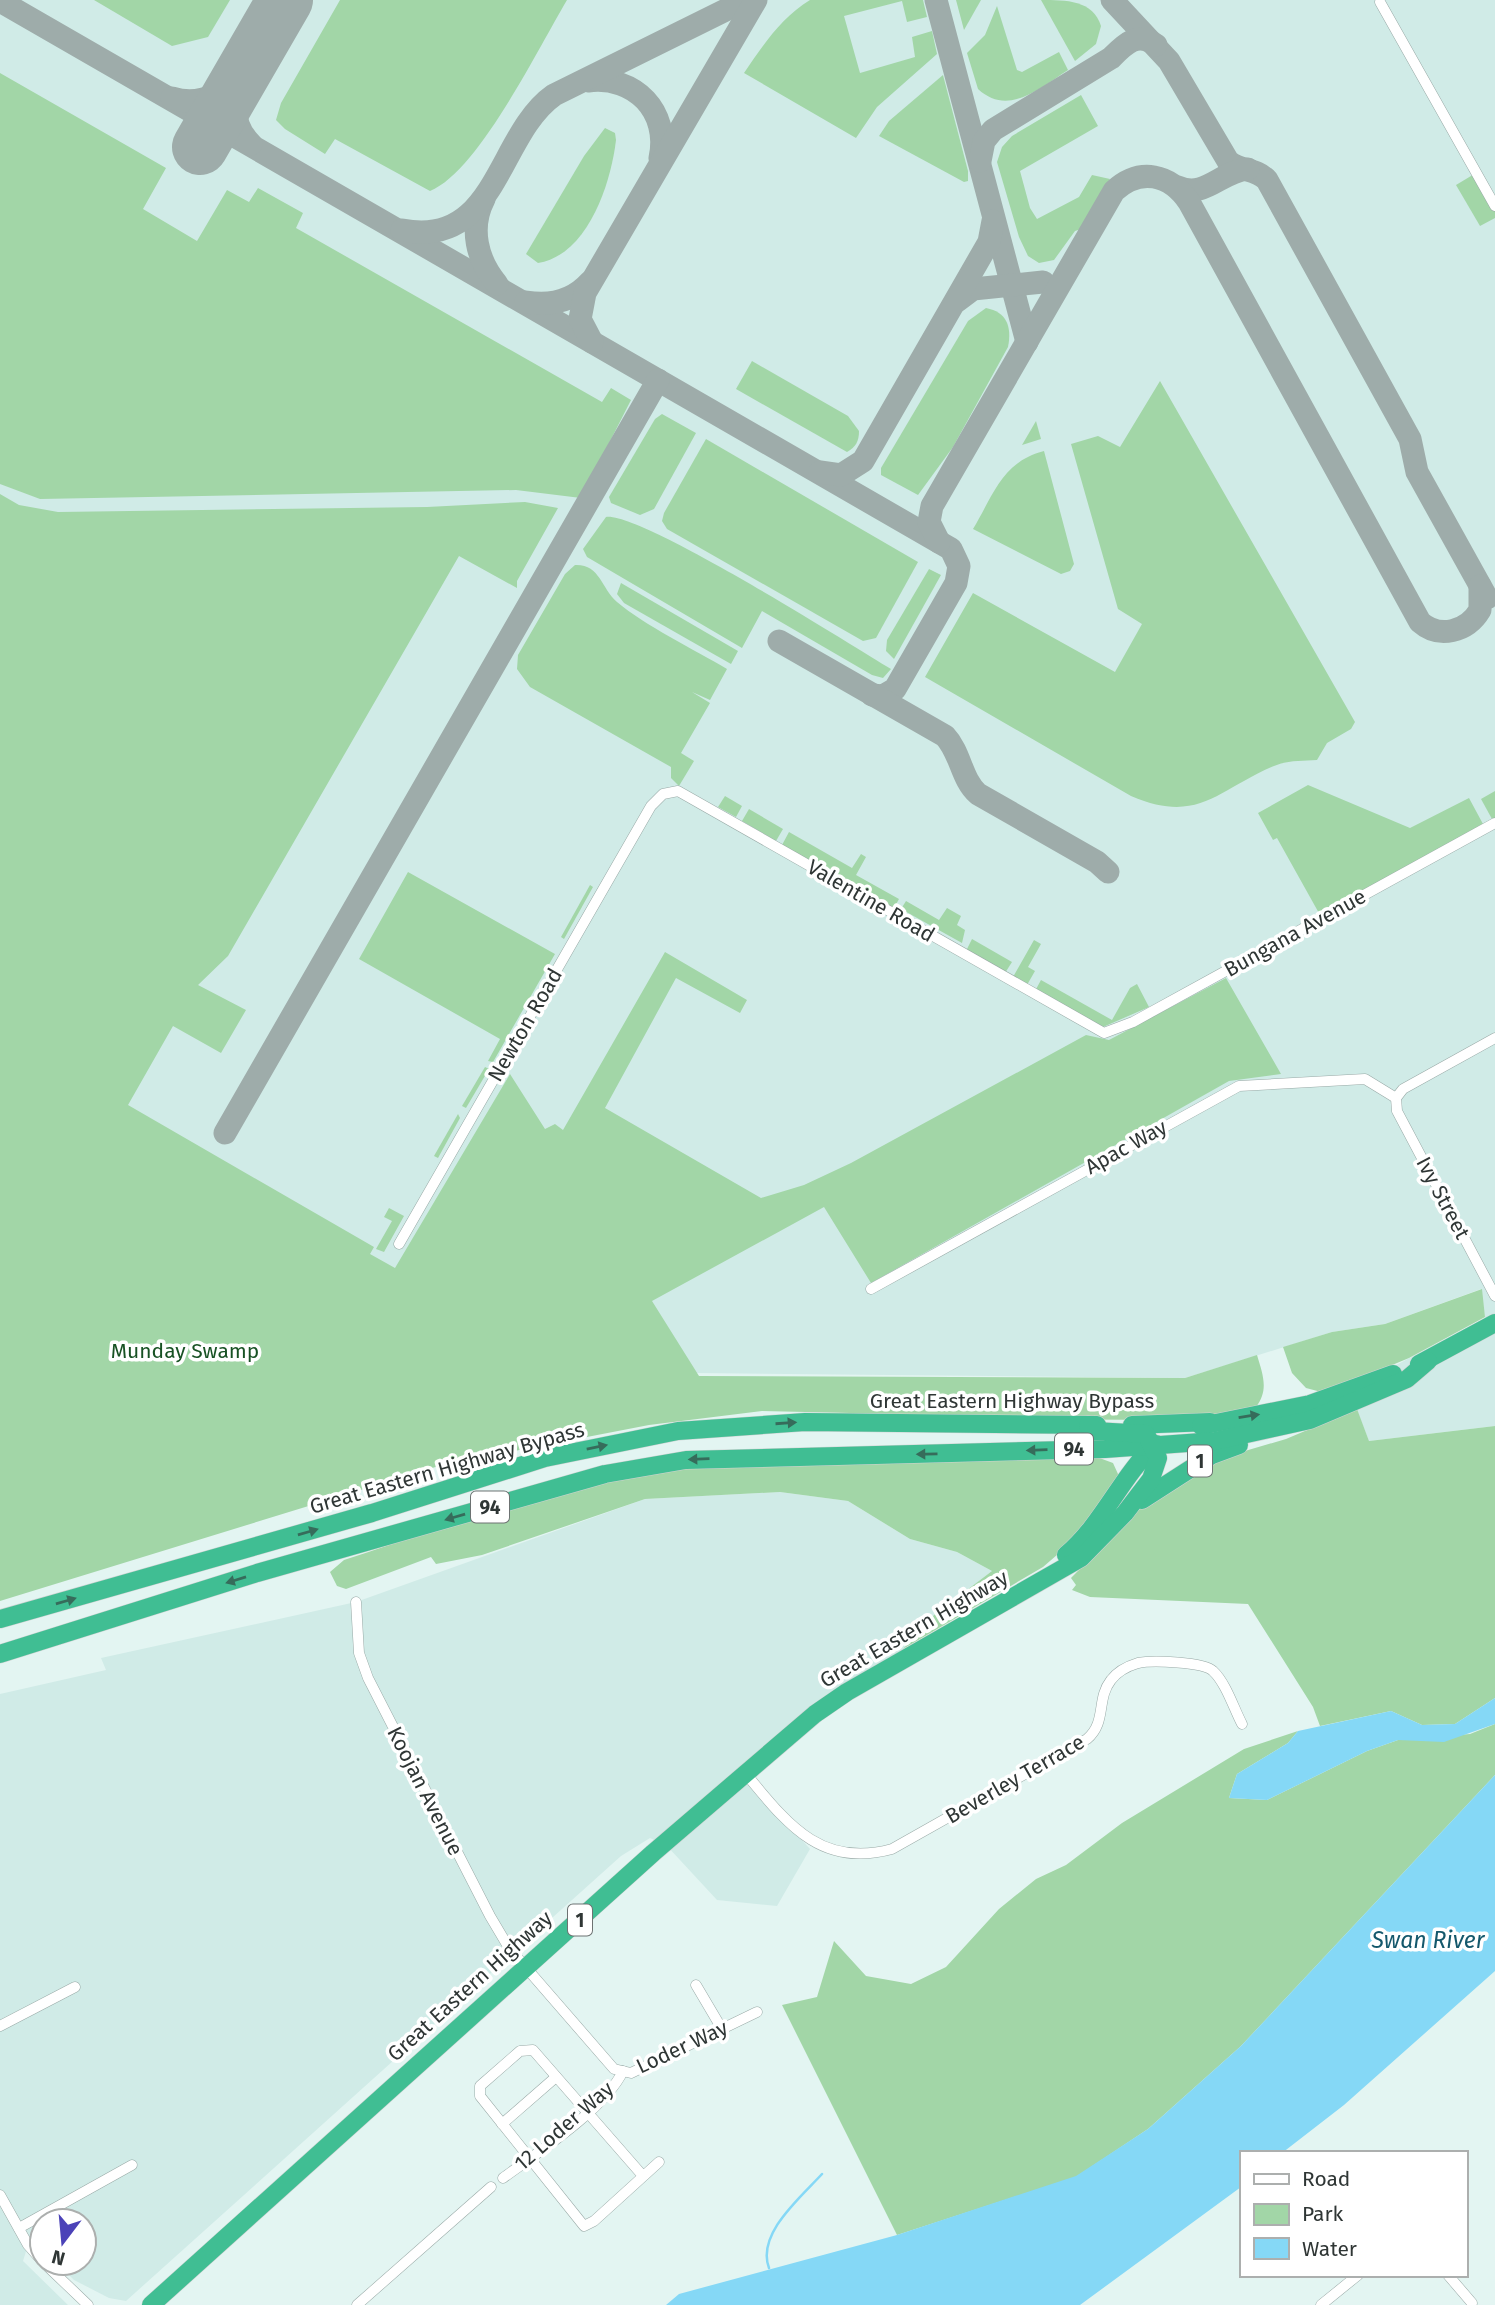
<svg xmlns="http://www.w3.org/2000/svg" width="1495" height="2305" font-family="'Fira Sans',sans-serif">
<rect width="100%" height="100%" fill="#e3f5f2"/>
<g fill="#d0ebe7">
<path d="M0 0H1495V1426L1369 1441 1349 1390 1485 1318 1481 1289 1385 1324 1332 1332 1185 1378 697 1373 609 1405 100 1110 0 799Z"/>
<path d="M780 1492 848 1501 910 1539 957 1552 992 1571 934 1615 880 1675 744 1776 810 1849 777 1906 717 1900 667 1846 650 1838 621 1856 126 2301 109 2298 74 2280 57 2263H84V2221H42V2249L35 2242 28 2245 23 2261 68 2305H0V1694L106 1670 101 1658 356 1602 645 1499Z"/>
</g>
<g fill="#a2d6a7">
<path d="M94 0H230L208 37 172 46Z"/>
<path d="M340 0H567C539 47 478 172 430 191L335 139 325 154 285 129 276 120 281 103Z"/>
<path d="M810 0H923L927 17 907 22 902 1 844 16 860 73 915 57 912 37 932 31 937 54 877 107 856 138 744 73C763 45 781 18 810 0Z"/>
<path d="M956 0H981L964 30Z"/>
<path d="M1041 0C1066 0 1093 0 1101 26L1096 44 1075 61Z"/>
<path d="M997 6 1017 70 1022 72 1059 52 1068 70C1040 88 1008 117 978 89L967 53 985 35Z"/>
<path d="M0 73 166 168 143 209 197 241 227 190 249 202 258 188 303 213 296 228 602 402 611 388 631 400 581 498 516 490 40 499 0 484Z"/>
<path d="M943 75 968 171V181L964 182 879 136 889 121Z"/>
<path d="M1081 95 1098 126 1020 171 1030 208 1037 219 1079 197 1092 175 1110 179 1081 229 1075 231 1054 260 1039 263 1028 256 1019 237 997 162 1002 147 1012 136Z"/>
<path d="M605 128 615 133 616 140C611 183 588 255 538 263L526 254 584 156Z"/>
<path d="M1476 173 1495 206V218L1480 226 1456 185Z"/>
<path d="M986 308C1007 312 1012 327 1008 347L953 447 918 495 881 475V468L968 321Z"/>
<path d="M752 361 848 416 859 431C859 441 856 447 847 452L736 389Z"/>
<path d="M1160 381 1355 722 1351 729 1327 743 1317 760C1302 761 1288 760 1274 766 1217 790 1199 825 1131 796L925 677 973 593 1115 672 1142 624 1118 609 1071 444 1098 436 1120 447Z"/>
<path d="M662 414 696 433 654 509 640 515 611 503 609 497 655 419Z"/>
<path d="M1036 421 1041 439 1022 445Z"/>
<path d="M706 439 918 562 876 638 863 641 667 529 662 521 664 513Z"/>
<path d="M1044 451 1074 564 1070 571 1061 574 973 529C994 494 1002 462 1044 451Z"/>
<path d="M0 494 19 505 58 512 427 507 525 502 558 508 517 581V588L459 556 228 956 198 985 246 1010 221 1053 173 1026 128 1105 374 1247 370 1254 395 1268 510 1074 545 1129 555 1124 563 1130 665 952 747 1000 740 1013 676 978 605 1108 761 1198 804 1185 851 1163 1086 1035 1109 1040 1226 978 1281 1074 1229 1081 871 1283 824 1207 652 1301 699 1376 1185 1378 1257 1355C1263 1375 1269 1390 1256 1407L1181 1420 989 1419 981 1416 762 1411 649 1425 442 1465 0 1601Z"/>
<path d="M606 517C641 512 848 643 891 669L883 678 872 675 762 611 742 648 587 557 583 549Z"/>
<path d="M575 565C600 564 601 588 617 602 644 625 695 650 727 669L710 700 692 692 710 703 681 753 694 761 679 786 671 778V767L530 687 517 669 518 655 565 574Z"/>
<path d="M929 569 941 575 894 659 886 651 887 640Z"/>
<path d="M621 583 738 651 731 664 624 603 617 594Z"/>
<path d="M1308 785 1410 828 1469 798 1483 824 1320 915 1277 838 1273 840 1258 813Z"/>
<path d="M1495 791V818L1492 819 1481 799Z"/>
<path d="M725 796 742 806 736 817 718 807Z"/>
<path d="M749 809 783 829 776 841 742 821Z"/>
<path d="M789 832 852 868 861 854 866 857 856 875 899 899 894 908 782 845Z"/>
<path d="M408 872 555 954 493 1062 488 1061 500 1039 359 959Z"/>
<path d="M590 885 593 887 564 939 561 937Z"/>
<path d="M906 901 939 920 947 908 961 916 957 925 965 930 962 943 901 909Z"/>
<path d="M972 939 1012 962 1005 973 966 951Z"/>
<path d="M1034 940 1041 944 1028 967 1035 971 1027 985 1013 977Z"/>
<path d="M1041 980 1112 1020 1130 988 1137 984 1149 1007 1103 1027 1035 991Z"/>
<path d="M485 1067 489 1069 466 1108 462 1106Z"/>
<path d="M458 1114 460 1118 438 1158 434 1156Z"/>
<path d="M389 1208 404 1216 384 1252 376 1249 392 1221 384 1217Z"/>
<path d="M1482 1289 1485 1317 1409 1358 1325 1393 1306 1388 1292 1373 1283 1347 1332 1332 1385 1324Z"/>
<path d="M1357 1409 1369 1441 1495 1426V1698L1455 1724 1422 1725 1391 1711 1320 1726 1313 1707 1248 1604 1090 1597 1072 1590 1076 1585 1071 1578 1135 1513 1171 1484 1211 1461 1286 1439Z"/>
<path d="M1094 1456 1113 1463 1118 1474V1486L1079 1536 1043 1567 903 1649 934 1615 992 1571 957 1552 910 1539 848 1501 780 1492 645 1499 482 1555 436 1564 431 1557 346 1589 337 1586 330 1572 344 1560C434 1531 525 1492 618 1477 775 1453 936 1459 1094 1456Z"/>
<path d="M1495 1724V1775L1241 2046 1148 2129 1076 2177 897 2235 782 2005 817 1997 834 1941 866 1976 911 1984 946 1967 999 1909 1036 1879 1066 1865 1122 1823 1244 1749 1298 1731 1288 1743 1237 1774 1229 1798 1267 1800 1367 1751 1398 1740 1470 1734Z"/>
</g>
<g fill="#85d8f6">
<path d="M1495 1698V1724L1444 1742 1398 1740 1367 1751 1267 1800 1229 1798 1237 1774 1288 1743 1298 1731 1391 1711 1422 1725 1455 1724Z"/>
<path d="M1495 1775V1971L1344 2105 1282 2153H1241V2187L1080 2305H666L679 2294 897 2235 1076 2176 1148 2129 1241 2046Z"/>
</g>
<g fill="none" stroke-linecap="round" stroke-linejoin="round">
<path stroke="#85d8f6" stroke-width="2.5" d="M769 2268C756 2234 801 2197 822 2174"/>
<g stroke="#9eacaa" stroke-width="23">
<path d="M936 0 1027 342"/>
<path d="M1112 0 1169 61 1228 161C1240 172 1256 168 1267 180L1410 439 1417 472 1487 598"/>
<path d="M0 1 951 549 959 566 956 583 895 689 883 696 872 695"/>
<path d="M244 73C233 97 230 124 251 144"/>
<path d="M588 81C635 75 670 112 660 158"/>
<path d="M172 98C204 108 228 90 247 66"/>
<path d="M980 161 984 141 993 130 1111 58C1125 44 1137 31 1156 45"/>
<path d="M1178 187C1205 199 1221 171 1248 169"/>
<path d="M484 199C469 228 477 260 497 284"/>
<path d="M402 230C497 249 497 135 554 95L746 0"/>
<path d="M957 301 973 289 1043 282"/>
<path d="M526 302C550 306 573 301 590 282"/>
<path d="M592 342 580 319 585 293 756 0"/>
<path d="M820 472 841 475 863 461 989 242 993 221"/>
<path d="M939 542 929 522 932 506 1114 191C1140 167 1170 174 1189 202L1420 622C1439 639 1467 632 1480 610V586"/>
<path d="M779 641 945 736C961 753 961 779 978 794L1097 862 1108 872"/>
<path d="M225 1133 658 380"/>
</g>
<path stroke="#9eacaa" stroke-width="56" d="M200 147 285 0"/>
<g stroke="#98a9a6" stroke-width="11">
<g id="street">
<path d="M1380 2 1495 206"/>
<path d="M1396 1098 1397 1111 1495 1296"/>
<path d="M1396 1098 1403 1089 1495 1038"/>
<path d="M399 1244 651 806 663 794 678 791 1104 1033 1133 1022 1495 823"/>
<path d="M871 1289 1239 1086 1365 1079 1396 1098"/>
<path d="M356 1602 359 1653 368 1678 490 1916 509 1948 614 2069 631 2073 757 2012"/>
<path d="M746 1774C786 1822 820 1869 892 1849L1087 1739C1107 1722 1096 1699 1111 1680 1117 1672 1128 1666 1138 1663 1152 1660 1204 1662 1213 1671 1226 1683 1234 1709 1242 1724"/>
<path d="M696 1985 722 2029"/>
<path d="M0 2026 75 1987"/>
<path d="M502 2124 556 2077"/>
<path d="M643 2176 533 2050 520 2051 480 2086V2096L584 2226 594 2221 659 2162"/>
<path d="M503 2178C537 2153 605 2109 623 2071"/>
<path d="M0 2195 28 2245 42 2261"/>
<path d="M19 2228 132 2165"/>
<path d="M44 2263 88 2305"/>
<path d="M1448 2275 1472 2303"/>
<path d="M357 2305 491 2187"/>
<path d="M1321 2305 1358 2275"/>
</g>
</g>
<g stroke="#d1d3d3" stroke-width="19">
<g id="highway">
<path d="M1419 1364 1495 1323"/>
<path d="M1132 1425 1210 1422"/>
<path d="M1201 1426 1310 1404 1393 1374"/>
<path d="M1142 1500 1212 1455 1239 1445"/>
<path d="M1066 1555C1103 1524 1121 1476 1156 1444"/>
<path d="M0 1619 372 1513 545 1458 678 1431 805 1422 1097 1425"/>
<path d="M0 1654 257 1573 605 1474 686 1460 1105 1449 1215 1441 1310 1420 1407 1379 1428 1361"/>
<path d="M151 2305 653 1853 815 1714 847 1692 1081 1558 1125 1513 1151 1479 1158 1458 1146 1434 1095 1431 1088 1425"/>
</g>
</g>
<use href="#street" stroke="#fff" stroke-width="10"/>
<use href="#highway" stroke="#40be93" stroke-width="18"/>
</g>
<defs><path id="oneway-solid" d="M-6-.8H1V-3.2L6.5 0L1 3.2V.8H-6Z" transform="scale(1.75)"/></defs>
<g fill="#366c5b">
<use href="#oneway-solid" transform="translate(1249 1416) rotate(-9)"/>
<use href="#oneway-solid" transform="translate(786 1423) rotate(-4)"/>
<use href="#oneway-solid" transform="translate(597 1447) rotate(-11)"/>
<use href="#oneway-solid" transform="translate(1037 1450) rotate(178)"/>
<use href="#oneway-solid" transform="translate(927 1454) rotate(179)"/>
<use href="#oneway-solid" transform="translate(699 1459) rotate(178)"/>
<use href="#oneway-solid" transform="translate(455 1517) rotate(164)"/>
<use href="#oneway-solid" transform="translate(308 1532) rotate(-16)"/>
<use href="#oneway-solid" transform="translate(236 1580) rotate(163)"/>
<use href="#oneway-solid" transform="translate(66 1601) rotate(-16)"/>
</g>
<g text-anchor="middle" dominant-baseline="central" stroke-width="7" stroke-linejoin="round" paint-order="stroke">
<g fill="#fff" stroke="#6d7272" stroke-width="2">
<rect x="1055" y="1433.5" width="38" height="31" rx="5"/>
<rect x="1188" y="1445.5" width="24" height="31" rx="5"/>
<rect x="471" y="1491.5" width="38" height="31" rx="5"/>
<rect x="568" y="1904.5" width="24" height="31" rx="5"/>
</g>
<g font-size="19" font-weight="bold" fill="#2f3635">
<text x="1074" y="1449">94</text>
<text x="1200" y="1461">1</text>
<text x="490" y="1507">94</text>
<text x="580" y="1920">1</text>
</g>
<g font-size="21" fill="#2f3635" stroke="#fff">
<text transform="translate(871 901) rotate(30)">Valentine Road</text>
<text transform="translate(1295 933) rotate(-29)">Bungana Avenue</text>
<text transform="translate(525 1025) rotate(-60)">Newton Road</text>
<text transform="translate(1126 1147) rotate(-29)">Apac Way</text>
<text transform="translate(1443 1198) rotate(62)">Ivy Street</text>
<text x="1012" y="1401">Great Eastern Highway Bypass</text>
<text transform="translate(447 1468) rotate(-16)">Great Eastern Highway Bypass</text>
<text transform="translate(914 1629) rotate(-30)">Great Eastern Highway</text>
<text transform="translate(1015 1779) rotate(-30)">Beverley Terrace</text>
<text transform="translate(425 1791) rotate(63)">Koojan Avenue</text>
<text transform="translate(470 1986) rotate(-42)">Great Eastern Highway</text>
<text transform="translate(682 2047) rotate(-25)">Loder Way</text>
<text transform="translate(564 2126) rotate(-41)">12 Loder Way</text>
</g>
<g font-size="21" fill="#185224" stroke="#fff">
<text x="185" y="1351">Munday Swamp</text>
</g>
<g font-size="23" font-style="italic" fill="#14586c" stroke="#fff">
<text x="1428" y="1940">Swan River</text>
</g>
</g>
<rect x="1240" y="2151" width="228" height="126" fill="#ffffff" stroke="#acafae" stroke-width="2"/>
<rect x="1254" y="2174" width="35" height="10" fill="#ffffff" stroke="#acafae" stroke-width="2"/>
<text x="1302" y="2186" font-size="21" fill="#2f3635">Road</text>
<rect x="1254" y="2204" width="35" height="21" fill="#a2d6a7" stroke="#acafae" stroke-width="2"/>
<text x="1302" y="2221" font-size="21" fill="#2f3635">Park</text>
<rect x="1254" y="2238" width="35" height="21" fill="#85d8f6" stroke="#acafae" stroke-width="2"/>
<text x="1302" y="2256" font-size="21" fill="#2f3635">Water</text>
<g transform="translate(63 2242) rotate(196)"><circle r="33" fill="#ffffff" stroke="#acafae" stroke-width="2"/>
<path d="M0-5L12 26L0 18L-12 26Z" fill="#4b42b8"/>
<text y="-10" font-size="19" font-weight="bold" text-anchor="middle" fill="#2f3635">N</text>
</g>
</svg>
